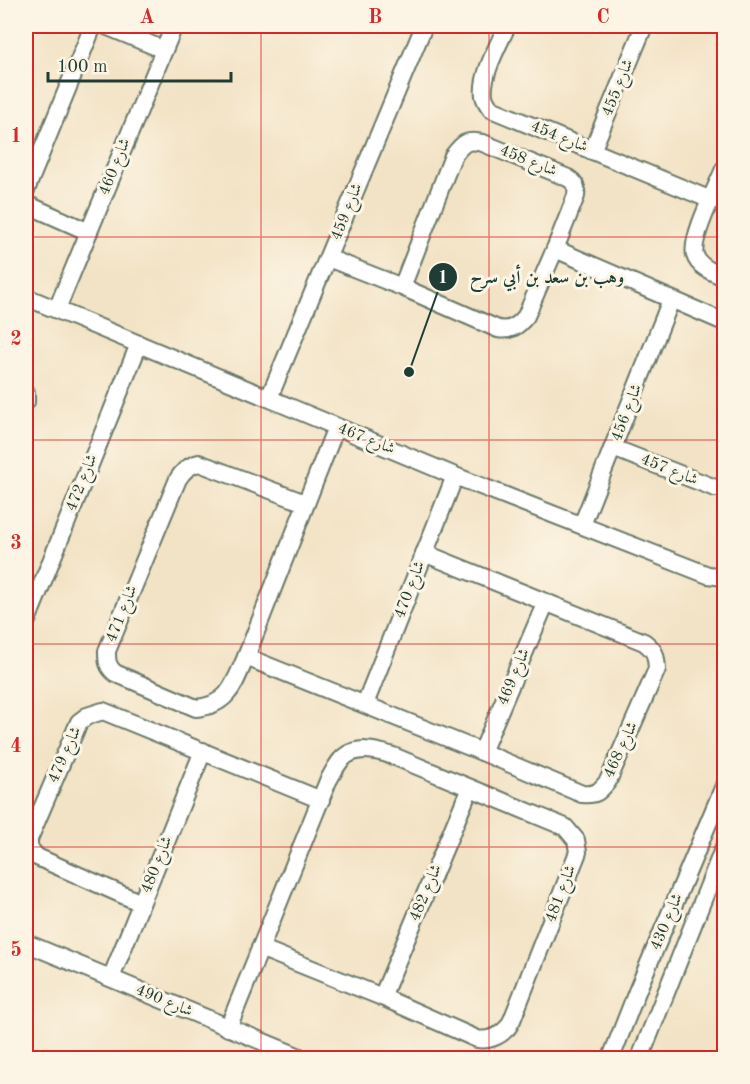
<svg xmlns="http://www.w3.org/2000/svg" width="750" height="1084" font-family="'Old Standard TT',Amiri,serif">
<rect width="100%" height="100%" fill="#fcf5e5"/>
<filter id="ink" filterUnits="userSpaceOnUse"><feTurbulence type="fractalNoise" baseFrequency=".0167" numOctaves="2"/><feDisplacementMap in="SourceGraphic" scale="12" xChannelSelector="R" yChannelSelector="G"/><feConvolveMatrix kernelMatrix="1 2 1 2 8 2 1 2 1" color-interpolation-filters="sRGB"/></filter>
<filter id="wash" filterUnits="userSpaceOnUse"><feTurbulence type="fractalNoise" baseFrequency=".008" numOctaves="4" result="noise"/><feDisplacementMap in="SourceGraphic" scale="24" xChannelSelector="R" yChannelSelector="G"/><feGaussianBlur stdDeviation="1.35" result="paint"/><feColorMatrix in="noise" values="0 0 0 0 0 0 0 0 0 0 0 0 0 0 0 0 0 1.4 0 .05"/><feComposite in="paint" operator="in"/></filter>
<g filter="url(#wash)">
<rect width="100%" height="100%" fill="#f3e3c6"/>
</g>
<g filter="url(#ink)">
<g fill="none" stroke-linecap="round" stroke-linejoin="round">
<g stroke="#697767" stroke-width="20">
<g id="minor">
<path d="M106 26 164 50"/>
<path d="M507 26C499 44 481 75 484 96 485 101 488 105 491 109L711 200"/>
<path d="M592 151 644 26"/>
<path d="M724 169C717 187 690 238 695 255 698 267 714 273 724 277"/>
<path d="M26 190 93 26"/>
<path d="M26 204 89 232"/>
<path d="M555 249 724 322"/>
<path d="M328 258 402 287 498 329C511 331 518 326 526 316L555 249 576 196C577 187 576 183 568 178L483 143C466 139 463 143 453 156L402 287"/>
<path d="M26 297 455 476 708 575 724 577"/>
<path d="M57 309 174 26"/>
<path d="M26 393V402"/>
<path d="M269 398 424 26"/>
<path d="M613 448 715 488H724"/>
<path d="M305 503 199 463C189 465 183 471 178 479L107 651C107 661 107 666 115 673L196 708C229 705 234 684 246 657L336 427"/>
<path d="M582 525 671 300"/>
<path d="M26 623 139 344"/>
<path d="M246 657 482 752 582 794C597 795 599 792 608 781L657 669C656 656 656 651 644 642L424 553"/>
<path d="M365 704 455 476"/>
<path d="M482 752 546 602"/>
<path d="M141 903 37 857 29 848V839L79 722 87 716 103 711 321 800"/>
<path d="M26 943 302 1058"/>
<path d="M111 978 203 751"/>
<path d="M382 997 470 788"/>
<path d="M228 1028 328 781C332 774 336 766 341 760 355 745 376 750 393 756L565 827 576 840 578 852 512 1020C510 1023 509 1027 506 1029 499 1037 487 1041 477 1039L382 997 260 948"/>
<path d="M611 1058 638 989 724 786"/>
<path d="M640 1058 724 847"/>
</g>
</g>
<use href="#minor" stroke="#fff" stroke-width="16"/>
</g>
</g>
<path fill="none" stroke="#d62828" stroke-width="1.5" stroke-opacity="0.55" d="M261 26V1058M489 26V1058M26 237H724M26 440H724M26 644H724M26 847H724"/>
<g text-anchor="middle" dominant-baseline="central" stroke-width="6" stroke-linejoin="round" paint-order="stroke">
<g font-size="16" fill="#1f3d34" stroke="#fcf5e5">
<text transform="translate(618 88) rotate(-68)">شارع 455</text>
<text transform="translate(559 137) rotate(22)">شارع 454</text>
<text transform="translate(528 161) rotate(22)">شارع 458</text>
<text transform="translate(115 167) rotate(-68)">شارع 460</text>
<text transform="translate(347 212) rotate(-68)">شارع 459</text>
<text transform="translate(627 413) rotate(-69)">شارع 456</text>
<text transform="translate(366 439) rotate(22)">شارع 467</text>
<text transform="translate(669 470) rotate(22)">شارع 457</text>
<text transform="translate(82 483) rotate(-68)">شارع 472</text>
<text transform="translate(410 590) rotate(-69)">شارع 470</text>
<text transform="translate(122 614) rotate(-68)">شارع 471</text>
<text transform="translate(514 677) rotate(-67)">شارع 469</text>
<text transform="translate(621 750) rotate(-65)">شارع 468</text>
<text transform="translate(65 755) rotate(-66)">شارع 479</text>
<text transform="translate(157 865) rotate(-68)">شارع 480</text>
<text transform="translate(426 893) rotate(-67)">شارع 482</text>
<text transform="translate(561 894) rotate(-69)">شارع 481</text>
<text transform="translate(667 922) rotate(-67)">شارع 430</text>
<text transform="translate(164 1001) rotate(23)">شارع 490</text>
</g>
</g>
<path fill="none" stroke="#1f3d34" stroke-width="2" d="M409 372L443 277"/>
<g fill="#1f3d34" stroke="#fcf5e5" stroke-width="2">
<circle cx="409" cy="372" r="6"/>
<circle cx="443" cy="277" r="15"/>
</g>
<g font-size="18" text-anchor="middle" font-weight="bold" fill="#fff">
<text x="443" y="283">1</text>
</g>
<g font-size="18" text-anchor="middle" font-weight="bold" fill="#1f3d34" stroke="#fcf5e5" stroke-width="6" stroke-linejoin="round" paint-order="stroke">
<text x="547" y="283">وهب بن سعد بن أبي سرح</text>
</g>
<rect width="750" height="1084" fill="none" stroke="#fcf5e5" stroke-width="66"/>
<path d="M48 72v9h183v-9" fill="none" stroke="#1f3d34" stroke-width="3"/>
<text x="57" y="72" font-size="18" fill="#1f3d34" stroke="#fcf5e5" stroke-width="4.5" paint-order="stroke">100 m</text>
<rect x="33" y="33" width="684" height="1018" fill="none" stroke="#d62828" stroke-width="2"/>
<g font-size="20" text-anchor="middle" font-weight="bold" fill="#d62828">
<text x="147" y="23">A</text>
<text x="375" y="23">B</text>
<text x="603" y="23">C</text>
<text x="16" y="142">1</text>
<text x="16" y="345">2</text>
<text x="16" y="549">3</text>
<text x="16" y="752">4</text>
<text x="16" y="956">5</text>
</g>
</svg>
